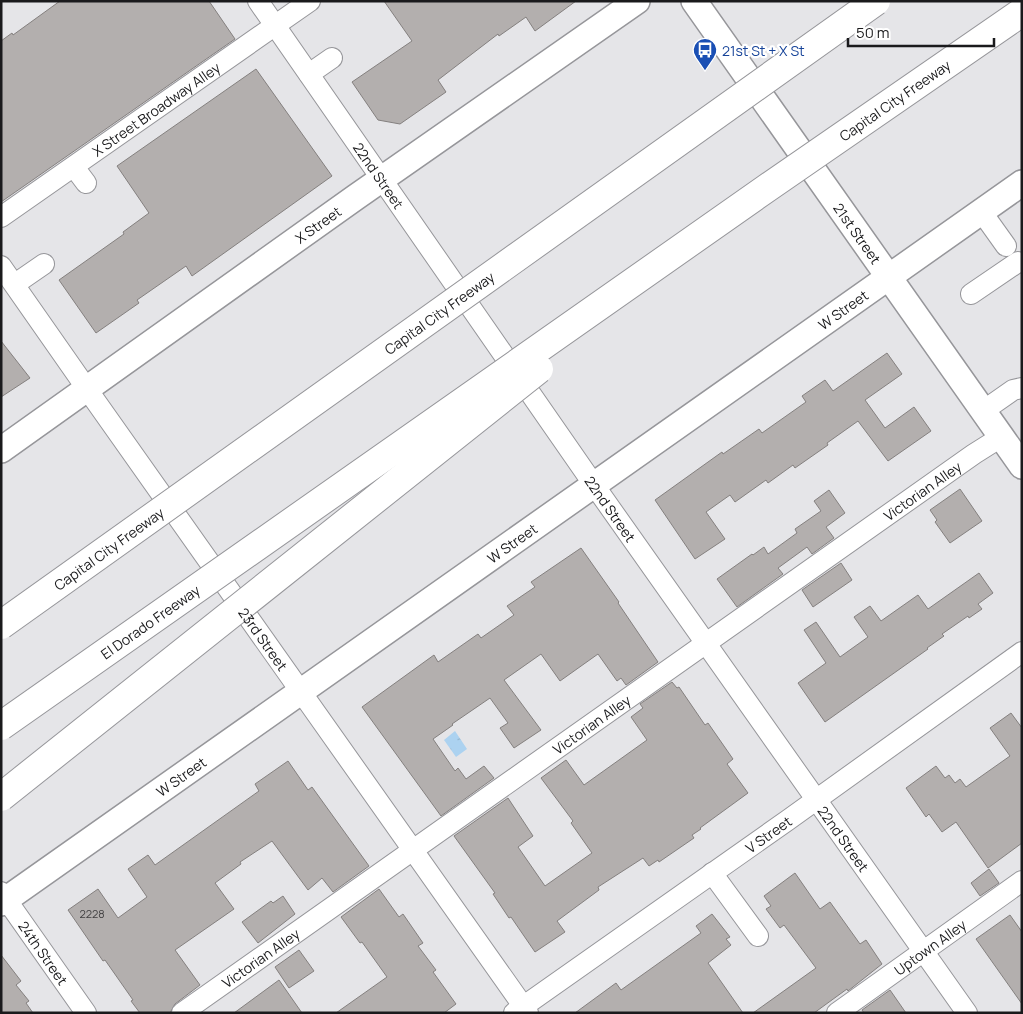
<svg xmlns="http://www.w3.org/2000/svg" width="1023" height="1014" font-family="Manrope,sans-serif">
<defs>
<pattern id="water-ripples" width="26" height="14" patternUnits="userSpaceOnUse" patternTransform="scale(1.25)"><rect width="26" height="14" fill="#acd2f0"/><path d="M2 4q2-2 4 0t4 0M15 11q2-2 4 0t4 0" fill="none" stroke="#93b4cd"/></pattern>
</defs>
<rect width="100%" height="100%" fill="#e5e5e8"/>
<path fill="url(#water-ripples)" d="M455 731 467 749 456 757 444 740Z"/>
<g fill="#b3afae" stroke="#84807f">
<path d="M60 1H209L235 39 1 202V41L12 33 13 35Z"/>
<path d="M384 1H576L535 31 526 17 499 36 498 34 438 80 446 92 400 124 378 120 352 82 412 41Z"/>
<path d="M256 69 332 176 192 276 186 266 137 300 139 303 96 333 59 280 124 234 123 232 149 213 117 166Z"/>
<path d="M1 341 30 378 1 397Z"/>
<path d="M887 353 902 374 865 400 885 428 914 407 931 431 888 461 858 421 827 443 828 445 795 468 793 465 768 483 766 480 735 502 730 495 706 512 725 539 695 559 655 500 722 452 723 454 759 429 762 433 806 402 802 396 825 380 833 391Z"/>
<path d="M960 489 982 521 950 543 935 522 937 520 930 510Z"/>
<path d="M829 490 845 513 826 527 834 538 812 554 807 547 778 568 783 574 737 607 717 579 752 554 753 555 764 547 768 554 797 533 795 529 821 511 814 501Z"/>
<path d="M581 548 619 602 618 603 658 662 626 685 621 678 617 681 598 654 560 681 541 654 504 680 541 730 514 748 500 728 508 723 490 698 452 724 453 725 433 739 455 771 458 768 466 779 484 766 494 778 441 816 362 707 434 655 438 662 478 634 481 638 514 615 507 606 535 587 531 582Z"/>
<path d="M841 563 852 580 813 607 802 590Z"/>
<path d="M979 573 993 593 978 604 982 609 969 618 968 616 942 634 944 636 927 648 928 649 825 722 798 683 826 663 804 630 816 622 840 657 868 637 854 617 870 606 881 621 918 595 928 609Z"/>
<path d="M672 682 677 688 679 687 705 725 708 723 733 759 727 764 748 793 700 828 701 829 692 835 694 838 659 862 658 860 649 866 643 858 598 887 599 890 557 921 565 932 535 952 511 917 509 918 493 894 495 893 454 836 508 798 533 836 518 847 545 886 592 853 571 823 573 821 541 778 566 760 584 785 647 740 631 717 643 708 640 704Z"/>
<path d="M1011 713 1022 728V843L988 868 956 822 942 832 929 814 926 817 906 788 936 766 945 778 949 775 955 783 960 779 966 787 1010 756 990 728Z"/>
<path d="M288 761 308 790 312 787 369 866 333 892 322 878 308 890 272 841 240 862 241 864 215 883 234 909 175 950 200 985 175 1004 170 1013H140L131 1001 133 1000 105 960 103 961 68 910 98 889 118 918 147 897 128 869 148 855 155 865 259 791 255 784Z"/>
<path d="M989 869 999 883 980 896 971 883Z"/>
<path d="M795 873 820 909 830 902 860 944 866 940 882 964 848 991 847 989 814 1013H753L816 968 784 925 780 928 766 909 771 906 764 896Z"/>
<path d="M379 889 399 917 403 914 423 943 418 946 436 970 433 972 456 1004 444 1013H336L387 977 362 942 360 943 341 917Z"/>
<path d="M283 896 295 914 258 943 242 922 271 901 273 903Z"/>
<path d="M712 914 730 937 726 939 731 945 708 963 743 1013H575L616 983 621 990 701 933 696 926Z"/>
<path d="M1010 915 1022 932V1004L976 939Z"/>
<path d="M299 950 314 971 289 988 275 967Z"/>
<path d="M1 955 21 981 16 985 29 1001 26 1003 33 1013H1Z"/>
<path d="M279 980 302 1013H234Z"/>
<path d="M890 990 906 1013H864L862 1010Z"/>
</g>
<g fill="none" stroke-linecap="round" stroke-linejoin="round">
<g stroke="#96969a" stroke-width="22">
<g id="minor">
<path id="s1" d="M258 1 594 485 967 1013"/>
<path d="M309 74 332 58"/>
<path d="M74 167 86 183"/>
<path d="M981 211 1006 246"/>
<path id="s2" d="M1 217 310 1"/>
<path id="s3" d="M1 266 87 389 528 1013"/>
<path d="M15 284 44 264"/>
<path d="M971 294 1018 262"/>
<path d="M983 411 1013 390 1022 388"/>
<path d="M712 873 758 936"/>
<path id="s4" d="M1 892 86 1013"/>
<path id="s5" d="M182 1013 974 454 1001 437"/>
<path id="s6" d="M514 1013 788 820 1022 652"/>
<path id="s7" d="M837 1013 1022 881"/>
</g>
</g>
<g stroke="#96969a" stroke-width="28">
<g id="major">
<path id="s8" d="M694 1 1022 466"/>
<path id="s9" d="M1 450 356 197 637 1"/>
<path id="s10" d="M1 903 1022 183"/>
</g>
</g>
<use href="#minor" stroke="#fff" stroke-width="20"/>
<use href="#major" stroke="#fff" stroke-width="25"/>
<g stroke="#96969a" stroke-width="30" stroke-linecap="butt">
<g id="highway-bridge">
<path id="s11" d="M1 625 876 1"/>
<path id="s12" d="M1 726 767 188 1022 12"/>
<path d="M1 797 539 369"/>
</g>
</g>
<use href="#highway-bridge" stroke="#fff" stroke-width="28"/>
</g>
<defs>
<g id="bus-pin" transform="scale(1.25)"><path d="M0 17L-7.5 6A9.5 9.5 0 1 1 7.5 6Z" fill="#1a4fb4" stroke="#fff"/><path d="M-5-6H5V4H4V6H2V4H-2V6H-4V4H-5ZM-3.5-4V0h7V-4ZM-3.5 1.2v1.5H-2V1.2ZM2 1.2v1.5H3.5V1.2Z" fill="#fff"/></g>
</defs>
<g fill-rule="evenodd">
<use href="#bus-pin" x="705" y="50"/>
</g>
<g text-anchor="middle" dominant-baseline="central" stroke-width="4.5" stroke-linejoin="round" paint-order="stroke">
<g font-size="11" fill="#403f40">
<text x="92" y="913">2228</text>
</g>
<g font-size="14" fill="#164399" stroke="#fff" text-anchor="start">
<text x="722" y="50">21st St + X St</text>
</g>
<g font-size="14" fill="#1a1a1c" stroke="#fff">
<text stroke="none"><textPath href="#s12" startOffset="1091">Capital City Freeway</textPath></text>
<text stroke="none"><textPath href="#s2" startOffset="189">X Street Broadway Alley</textPath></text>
<text stroke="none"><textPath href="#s1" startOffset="212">22nd Street</textPath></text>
<text stroke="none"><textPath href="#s9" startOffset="389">X Street</textPath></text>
<text stroke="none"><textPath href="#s8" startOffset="284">21st Street</textPath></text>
<text stroke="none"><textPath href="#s10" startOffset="1030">W Street</textPath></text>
<text stroke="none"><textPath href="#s11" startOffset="538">Capital City Freeway</textPath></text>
<text stroke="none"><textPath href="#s5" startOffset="906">Victorian Alley</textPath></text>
<text stroke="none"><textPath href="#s1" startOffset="618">22nd Street</textPath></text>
<text stroke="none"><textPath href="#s10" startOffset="625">W Street</textPath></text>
<text stroke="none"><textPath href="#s11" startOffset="132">Capital City Freeway</textPath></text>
<text stroke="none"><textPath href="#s12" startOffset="182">El Dorado Freeway</textPath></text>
<text stroke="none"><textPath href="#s3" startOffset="456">23rd Street</textPath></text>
<text stroke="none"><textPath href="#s5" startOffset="501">Victorian Alley</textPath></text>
<text stroke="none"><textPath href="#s10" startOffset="220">W Street</textPath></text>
<text stroke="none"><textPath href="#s6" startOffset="311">V Street</textPath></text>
<text stroke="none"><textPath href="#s1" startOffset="1022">22nd Street</textPath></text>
<text stroke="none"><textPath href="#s7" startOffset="114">Uptown Alley</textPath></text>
<text stroke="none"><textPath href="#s4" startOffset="74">24th Street</textPath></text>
<text stroke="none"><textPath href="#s5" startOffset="96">Victorian Alley</textPath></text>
</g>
</g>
<rect width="1023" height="1014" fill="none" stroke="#1a1a1c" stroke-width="5"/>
<path d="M848 38v8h146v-8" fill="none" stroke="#1a1a1c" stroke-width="2.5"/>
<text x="856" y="38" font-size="15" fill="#1a1a1c" stroke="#ffffff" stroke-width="4" paint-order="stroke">50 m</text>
</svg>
